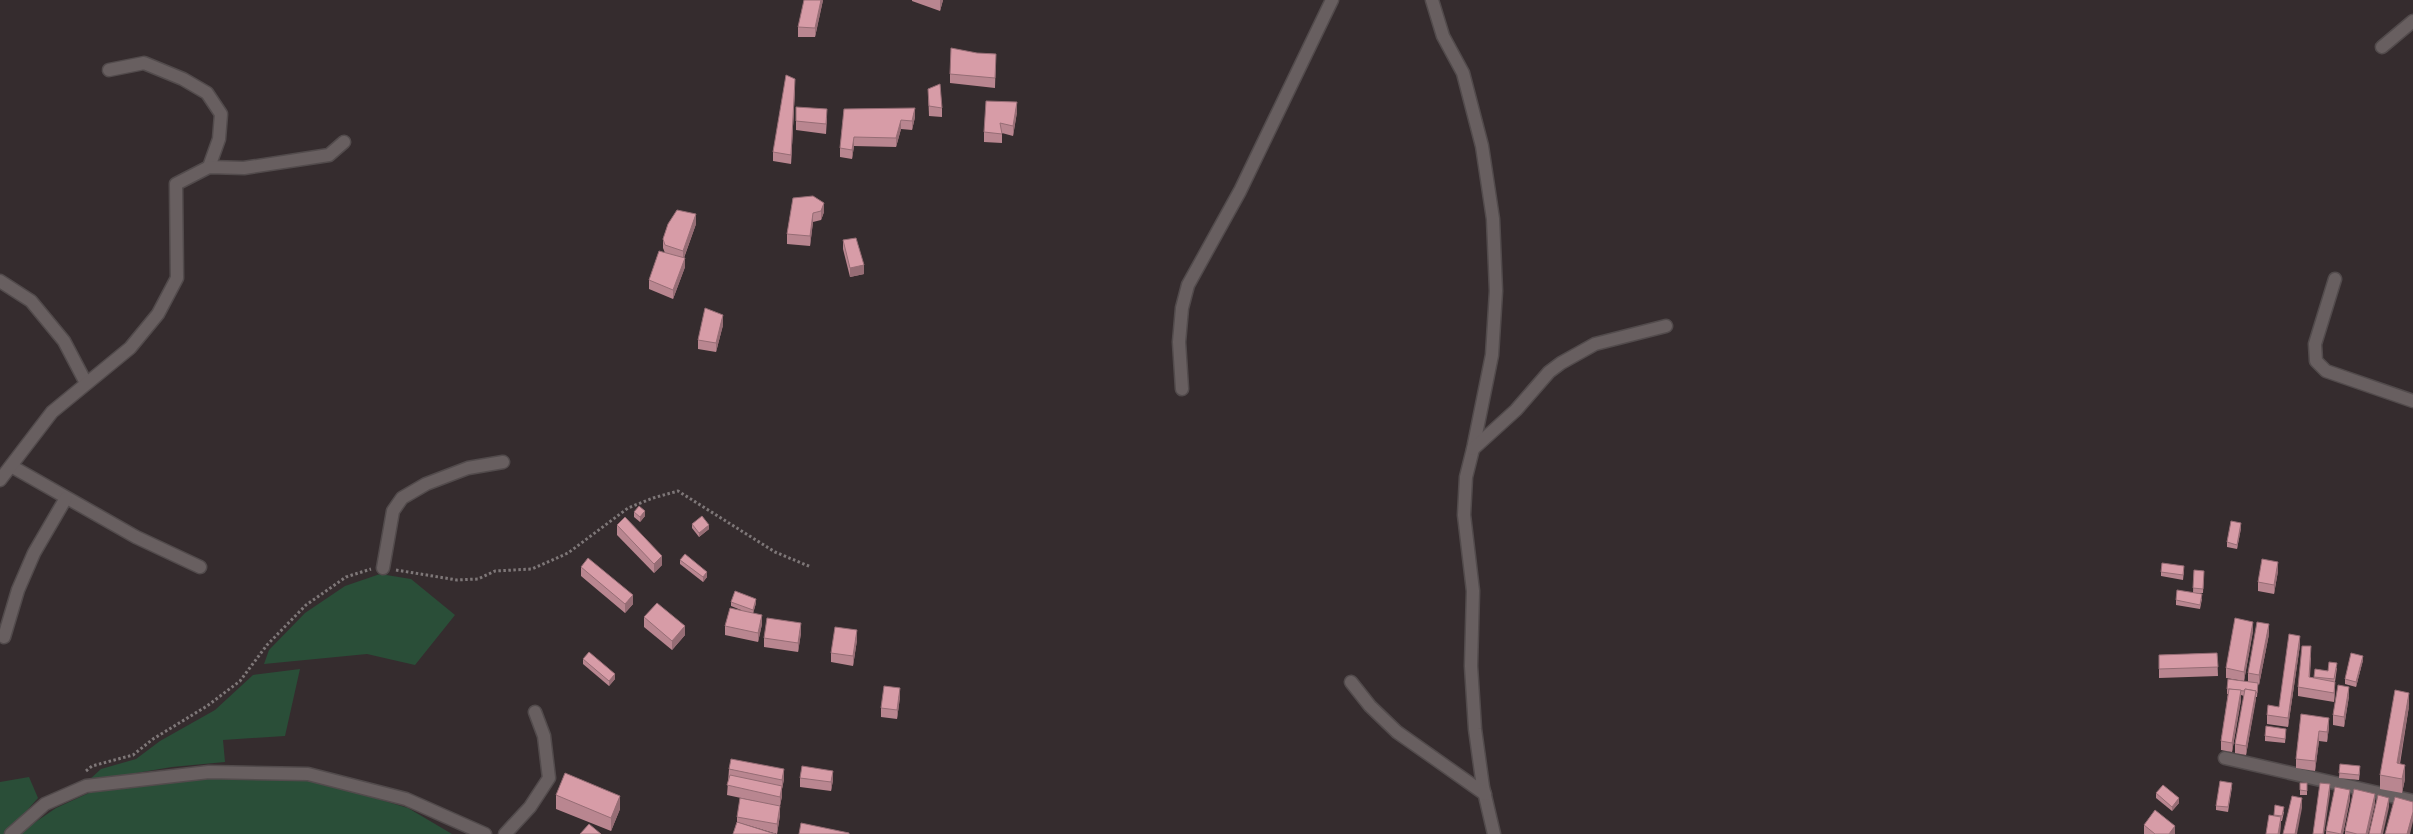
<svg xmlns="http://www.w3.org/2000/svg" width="2413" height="834" font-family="Bitter,serif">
<rect width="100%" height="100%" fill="#352c2e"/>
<g fill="#2a4e38">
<path d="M380 574 411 579 455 615 415 665 367 654 264 664 269 650 305 613 345 586Z"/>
<path d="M300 669 285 736 223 740 225 762 172 767 88 781 101 769 136 759 160 741 215 710 253 675Z"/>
<path d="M29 777 38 798 6 834H0V782Z"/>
<path d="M246 778 311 779 408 808 452 834H18L56 808 91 792 180 779Z"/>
</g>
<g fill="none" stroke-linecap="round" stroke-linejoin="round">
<g stroke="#524b4c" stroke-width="15">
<g id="minor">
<path d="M1432 0 1443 36 1463 73 1482 146 1493 219 1496 291 1492 355 1473 449 1466 477 1464 515 1473 591 1471 666 1475 729 1483 787 1494 834"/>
<path d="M2382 47 2413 21"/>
<path d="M109 70 144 63 183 79 207 93 221 114 219 139 209 167"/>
<path d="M2335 279 2315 344 2316 361 2326 371 2413 401"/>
<path d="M0 281 31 301 64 341 86 383"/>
<path d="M1182 389 1179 342 1182 308 1188 285 1240 191 1332 0"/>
<path d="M1473 449 1516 410 1549 372 1561 363 1595 344 1666 326"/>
<path d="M11 466 136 537 200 567"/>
<path d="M0 480 52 412 130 348 158 314 177 278 176 184 209 167 244 168 329 155 344 142"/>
<path d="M383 568 393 511 402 498 426 484 468 468 503 462"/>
<path d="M4 637 18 590 34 553 66 498"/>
<path d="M1351 682 1370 706 1397 732 1485 794"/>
<path d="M2225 758 2413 801"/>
<path d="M11 834 45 804 86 786 209 772 308 774 406 799 485 834"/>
<path d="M505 834 530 807 549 778 544 736 535 712"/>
</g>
</g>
<g stroke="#7e7778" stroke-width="3" stroke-dasharray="2.5 2.5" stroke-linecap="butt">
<path d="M396 570 457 580 478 579 495 571 532 569 568 553 628 508 653 498 678 491 775 552 811 567"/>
<path d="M86 771 92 766 133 755 153 739 207 706 240 681 267 645 306 605 346 577 371 569"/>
</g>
<use href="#minor" stroke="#685f60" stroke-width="12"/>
</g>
<g fill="#b98690">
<path d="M823 0 815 37H798V27Z"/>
<path d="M912 0H943L940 11 912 1Z"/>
<path d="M977 53 996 54 995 88 950 83V74Z"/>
<path d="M795 88 791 164 773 161V152Z"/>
<path d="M928 89 942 108V117L929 116Z"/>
<path d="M796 107 827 118 826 134 796 130Z"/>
<path d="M844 109 915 117 912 130 901 129 896 147 854 146 852 159 840 157V148Z"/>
<path d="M1017 112 1013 136 1002 133V143L984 142V132Z"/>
<path d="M793 198 824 212 821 220 813 222 810 246 787 244V234Z"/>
<path d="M696 224 684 258 685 267 673 299 649 289V280L665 253 663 248V239Z"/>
<path d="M843 240 864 274 850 277 843 249Z"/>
<path d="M723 325 716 352 698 349V340Z"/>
<path d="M634 512 645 516 640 522 634 517Z"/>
<path d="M692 524 709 529 699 537 692 528Z"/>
<path d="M617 525 662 565 654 573 617 535Z"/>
<path d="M2241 528 2237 549 2227 547V542Z"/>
<path d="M680 560 707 577 703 582 680 564Z"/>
<path d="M581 567 633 604 625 613 581 576Z"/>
<path d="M2194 570 2204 571 2203 593H2195L2202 599 2200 609 2176 605V600L2193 593Z"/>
<path d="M2184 571 2183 580 2161 576V572Z"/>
<path d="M2278 571 2274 594 2258 591V582Z"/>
<path d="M731 602 756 603 753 613 762 624 758 642 725 635V626L741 610 731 606Z"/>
<path d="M644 617 685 635 672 650 644 627Z"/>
<path d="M2253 631 2244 681 2226 678V668Z"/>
<path d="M801 633 798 652 764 647V638Z"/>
<path d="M2269 634 2259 685 2258 684 2257 697H2256L2246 755 2235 753V744L2244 696 2241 695V700L2232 752 2221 750V741L2228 694H2227V689L2248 682V673Z"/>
<path d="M857 640 853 666 831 662V653Z"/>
<path d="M2300 645 2288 727 2267 724V715L2279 707Z"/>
<path d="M2217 653 2218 676 2159 678V655Z"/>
<path d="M2311 656 2310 677 2314 678 2315 669 2328 671 2337 668 2335 682V691L2334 702 2298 696V687Z"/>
<path d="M583 659 615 679 609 686 583 664Z"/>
<path d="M2363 660 2356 687 2345 684V679Z"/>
<path d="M2349 696 2344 727 2333 725V715Z"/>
<path d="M900 697 897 719 881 717V708Z"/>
<path d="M2409 706 2400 764 2405 779 2402 793 2380 789V775Z"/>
<path d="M2301 714 2329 727 2327 742 2319 741 2315 771 2296 768V759Z"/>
<path d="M2286 733 2285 743 2265 741V736Z"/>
<path d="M2340 764 2360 771 2359 780 2339 778Z"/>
<path d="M729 769 784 779 782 789V796L780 806V815L777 834 737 822V817L755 801 727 795Z"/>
<path d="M800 778 833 780 831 791 800 787Z"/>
<rect x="2300" y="783" width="7" height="12"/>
<path d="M2232 787 2228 812 2216 810V806Z"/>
<path d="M2156 793 2179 803 2172 811 2156 798Z"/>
<path d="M556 795 620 809 611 831 556 809Z"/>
<path d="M2350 799 2343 834H2326V831Z"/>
<path d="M2375 803 2368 834H2345V831Z"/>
<path d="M2275 805 2284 812 2282 821H2281L2280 834H2266L2274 816Z"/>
<path d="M2144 825 2175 834H2144Z"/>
</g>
<g fill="#966d75">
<path d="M821 0H823L815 37V28Z"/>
<path d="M940 0H943L940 11Z"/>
<path d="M795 79V88L791 164V155Z"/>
<path d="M1017 102V112L1013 136V126Z"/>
<path d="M915 108V117L912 130V121Z"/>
<path d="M901 120V129L896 147V138Z"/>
<path d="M854 137V146L852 159V150Z"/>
<path d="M824 203V212L821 220V211Z"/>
<path d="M813 213V222L810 246V236Z"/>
<path d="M696 214V224L683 260V251Z"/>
<path d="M685 258V267L673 299V290Z"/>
<path d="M864 265V274L850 277V268Z"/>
<path d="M723 315V325L716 352V343Z"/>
<path d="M645 511V516L640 522V517Z"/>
<path d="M2241 523V528L2237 549V545Z"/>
<path d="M709 525V529L699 537V533Z"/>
<path d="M662 556V565L654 573V564Z"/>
<path d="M2278 562V571L2274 594V585Z"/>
<path d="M707 572V577L703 582V577Z"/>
<path d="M633 595V604L625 613V604Z"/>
<path d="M756 599V603L753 614V610Z"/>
<path d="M762 615V624L758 642V633Z"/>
<path d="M2253 622V631L2244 681V672Z"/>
<path d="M801 623V633L798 652V643Z"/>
<path d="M2269 624V634L2259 685V675Z"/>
<path d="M685 626V635L672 650V641Z"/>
<path d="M857 630V640L853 666V656Z"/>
<path d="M2300 636V645L2288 727V718Z"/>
<path d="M2363 656V660L2356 687V682Z"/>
<path d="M615 674V679L609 686V681Z"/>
<path d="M2335 682V691L2334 702V693Z"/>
<path d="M2349 687V696L2344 727V717Z"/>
<path d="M900 688V697L897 719V710Z"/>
<path d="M2241 690V700L2232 752V743Z"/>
<path d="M2256 691V700L2246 755V746Z"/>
<path d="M2409 693V706L2397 777V763Z"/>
<path d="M2329 718V727L2327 742V732Z"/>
<path d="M2319 731V741L2315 771V761Z"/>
<path d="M2405 765V779L2402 793V779Z"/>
<path d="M784 769V779L782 789V780Z"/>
<path d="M833 771V780L831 791V782Z"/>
<path d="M2330 784V794L2324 834H2323Z"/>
<path d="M782 786V796L780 806V797Z"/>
<path d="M2350 790V799L2343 834H2341Z"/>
<path d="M2375 794V803L2368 834H2366Z"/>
<path d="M620 796V809L611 831V818Z"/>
<path d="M2179 798V803L2172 811V807Z"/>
<path d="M2302 798V808L2297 834H2295Z"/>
<path d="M2389 798V807L2383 834H2381Z"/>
<path d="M780 806V815L777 834V824Z"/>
<path d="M2413 812V821L2410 834H2407Z"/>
<path d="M2281 817 2280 834H2278Z"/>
<path d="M2175 826V834H2169Z"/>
</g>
<g fill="#d79ca7" stroke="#966d75">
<path d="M804 0H821L815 28 798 27Z"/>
<path d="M951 48 977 53 996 54 995 78 950 74Z"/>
<path d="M786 75 795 79 791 155 773 152Z"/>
<path d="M940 84 942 108 929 106 928 89Z"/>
<path d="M986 101 1017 102 1013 126 1000 123 1002 134 984 132Z"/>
<path d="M796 107 827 109 826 124 796 121Z"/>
<path d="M915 108 912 121 901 120 896 138 854 137 852 150 840 148 844 109Z"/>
<path d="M813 196 824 203 821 211 813 213 810 236 787 234 793 198Z"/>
<path d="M677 210 696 214 683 251 665 245 663 239 668 224Z"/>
<path d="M856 238 864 265 850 268 843 240Z"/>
<path d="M659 251 685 258 673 290 649 280Z"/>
<path d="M705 308 723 315 716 343 698 340Z"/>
<path d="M639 506 645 511 640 517 634 512Z"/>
<path d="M702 516 709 525 699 533 692 524Z"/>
<path d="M625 517 662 556 654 564 617 525Z"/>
<path d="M2231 521 2241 523 2237 545 2227 542Z"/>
<path d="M685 554 707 572 703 577 680 560Z"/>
<path d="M588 558 633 595 625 604 581 567Z"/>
<path d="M2262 559 2278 562 2274 585 2258 582Z"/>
<path d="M2162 563 2184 566 2183 575 2161 572Z"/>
<path d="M2194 570 2204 571 2203 589 2193 588Z"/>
<path d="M2177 590 2202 594 2200 605 2176 600Z"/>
<path d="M735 591 756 599 753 610 731 602Z"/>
<path d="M657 603 685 626 672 641 644 617Z"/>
<path d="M730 608 762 615 758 633 725 626Z"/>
<path d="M767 618 801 623 798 643 764 638Z"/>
<path d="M2235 618 2253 622 2244 672 2226 668Z"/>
<path d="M2257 622 2269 624 2259 675 2248 673Z"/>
<path d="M835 627 857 630 853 656 831 653Z"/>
<path d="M2289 634 2300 636 2288 718 2267 715 2268 705 2279 707Z"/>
<path d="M2302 646H2311L2309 677 2335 682 2334 693 2298 687Z"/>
<path d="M589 652 615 674 609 681 583 659Z"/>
<path d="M2217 653 2218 667 2159 669V655Z"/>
<path d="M2351 653 2363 656 2356 682 2345 679Z"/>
<path d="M2329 662 2337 663 2334 679 2314 677 2315 669 2328 671Z"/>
<path d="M2228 679 2258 683 2257 693 2255 692 2256 691 2245 689 2244 691 2229 689H2227Z"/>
<path d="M2338 685 2349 687 2344 717 2333 715Z"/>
<path d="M884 686 900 688 897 710 881 708Z"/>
<path d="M2229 689 2241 690 2232 743 2221 741Z"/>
<path d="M2245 689 2256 691 2246 746 2235 744Z"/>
<path d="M2395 690 2409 693 2397 763 2405 765 2402 779 2380 775Z"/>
<path d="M2301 714 2329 718 2327 732 2319 731 2315 761 2296 759Z"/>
<path d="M2266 726 2286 729 2285 739 2265 736Z"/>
<path d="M731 759 784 769 782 780 729 769Z"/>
<path d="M2340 764 2360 766 2359 775 2339 773Z"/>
<path d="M802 766 833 771 831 782 800 778Z"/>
<path d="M565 773 620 796 611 818 556 795Z"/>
<path d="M730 775 782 786 780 797 727 785Z"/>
<path d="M2220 781 2232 783 2228 807 2216 806Z"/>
<path d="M2300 783H2307V791L2300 790Z"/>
<path d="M2320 783 2330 784 2323 834H2313Z"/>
<path d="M2163 785 2179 798 2172 807 2156 793Z"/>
<path d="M2335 787 2350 790 2341 834 2326 831Z"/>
<path d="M2354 789 2375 794 2366 834H2357L2345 831Z"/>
<path d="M2378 795 2389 798 2381 834H2369Z"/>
<path d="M2292 796 2302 798 2295 834H2283Z"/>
<path d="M2395 797 2413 802V812L2407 834H2385Z"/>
<path d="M740 798 780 806 777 824 737 817Z"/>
<path d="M2275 805 2284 807 2282 816 2274 815Z"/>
<path d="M2155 810 2175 826 2169 834H2155L2144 825Z"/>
<path d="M2269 815 2281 817 2278 834H2266Z"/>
<path d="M737 822 775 834H733Z"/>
<path d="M801 823 849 833V834H799Z"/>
<path d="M589 824 601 834H580Z"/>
</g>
</svg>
